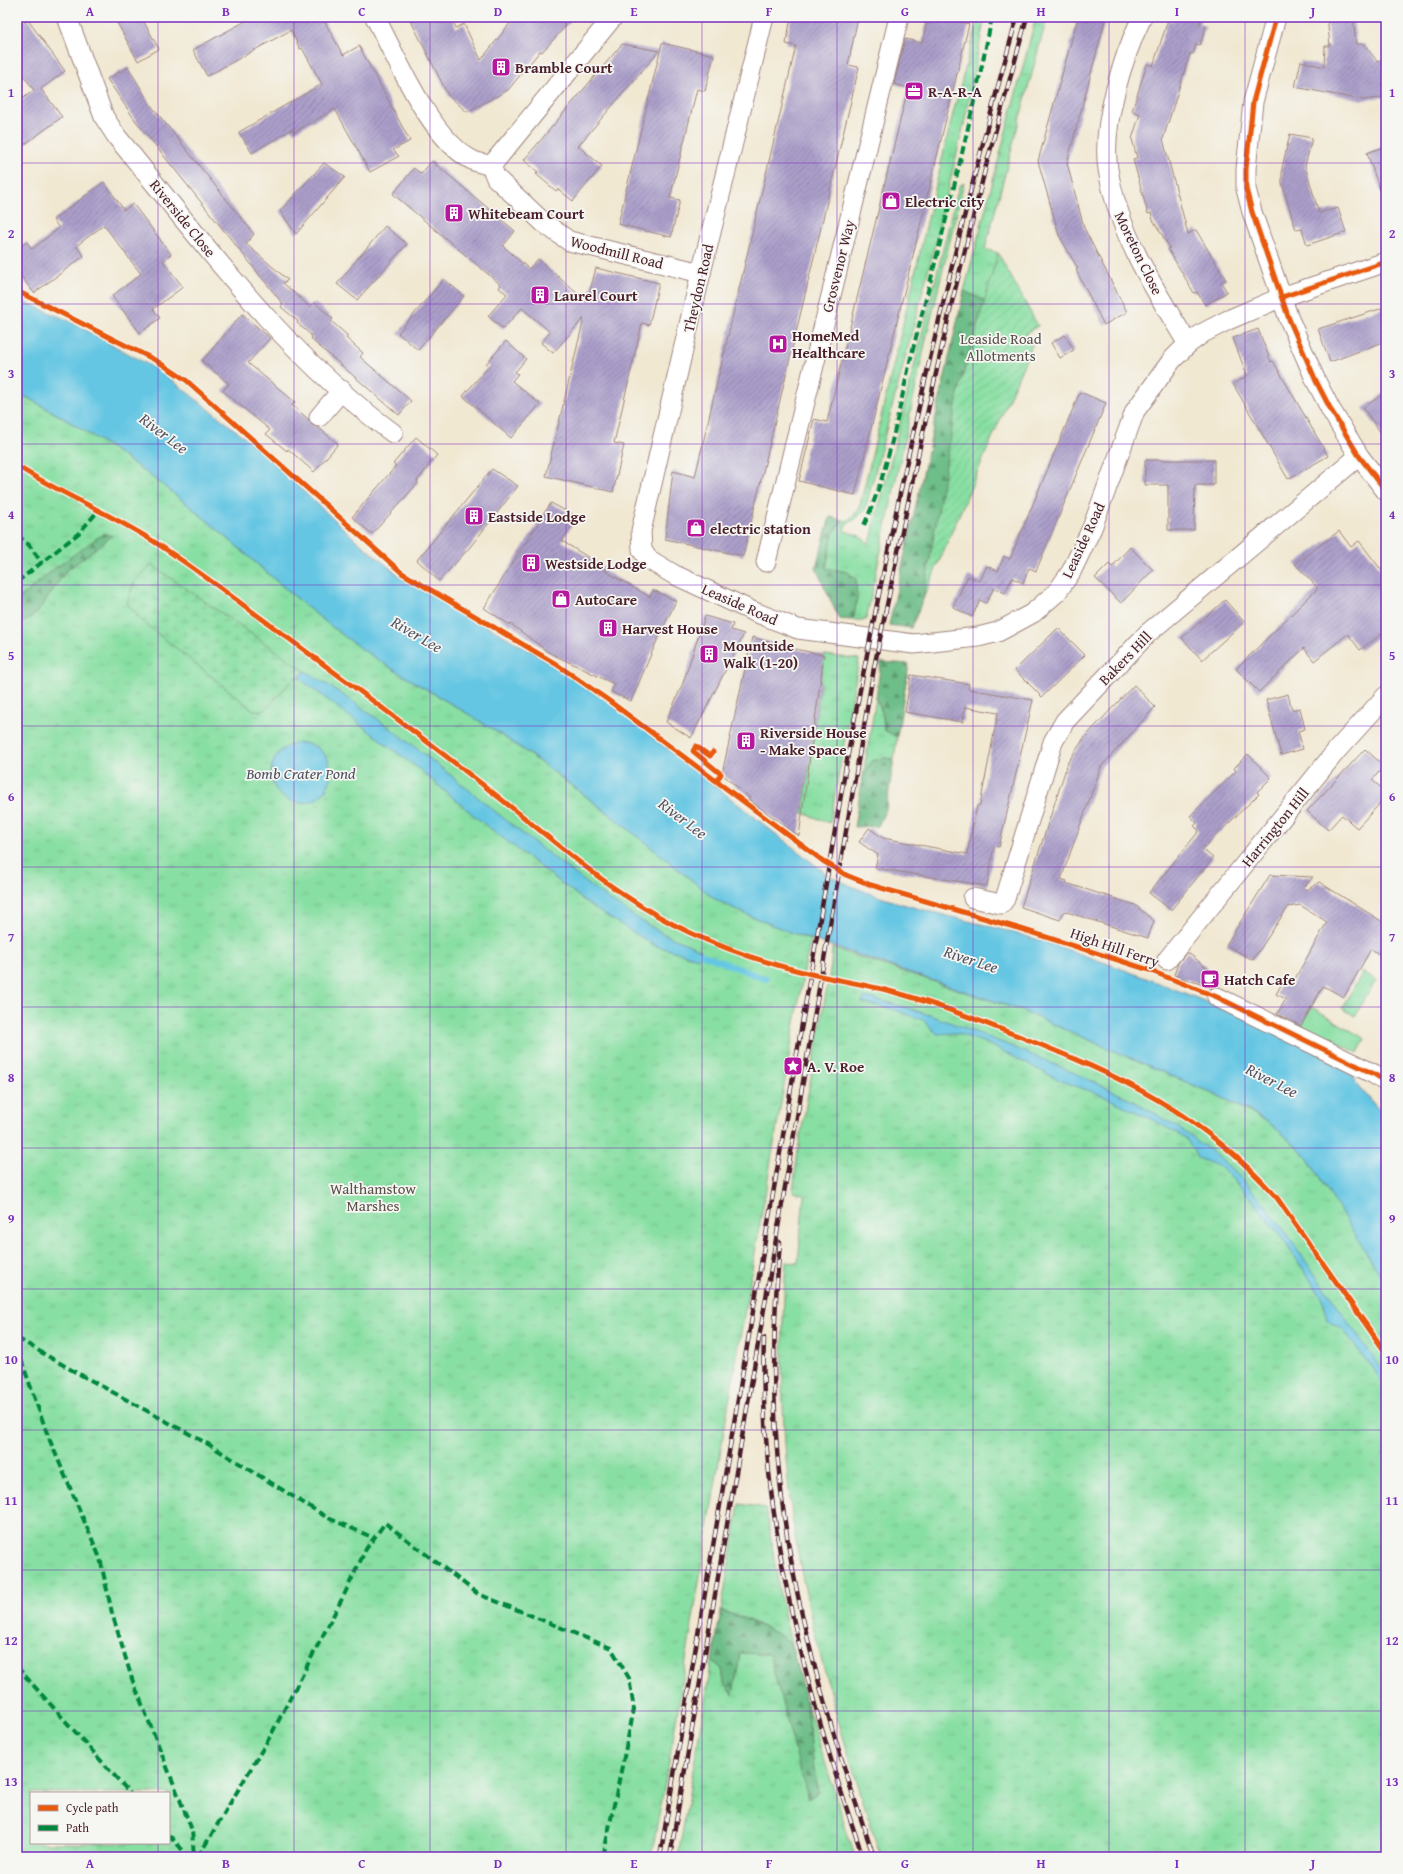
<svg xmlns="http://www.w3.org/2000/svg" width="1403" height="1874" font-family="'Gentium Book Plus',serif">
<defs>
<pattern id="grass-tufts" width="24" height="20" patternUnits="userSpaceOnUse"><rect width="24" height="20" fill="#88dfa3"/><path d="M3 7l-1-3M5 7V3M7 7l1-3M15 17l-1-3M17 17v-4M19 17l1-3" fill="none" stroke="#77bf8c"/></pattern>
<pattern id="forest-firs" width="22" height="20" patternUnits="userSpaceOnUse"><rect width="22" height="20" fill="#6ebe89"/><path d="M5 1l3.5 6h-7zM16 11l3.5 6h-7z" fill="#5c9a70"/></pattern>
<pattern id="wetland-marsh" width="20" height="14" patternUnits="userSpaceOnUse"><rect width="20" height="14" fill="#88dfa3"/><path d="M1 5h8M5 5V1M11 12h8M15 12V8" fill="none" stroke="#77bf8c"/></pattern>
<pattern id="garden-furrows" width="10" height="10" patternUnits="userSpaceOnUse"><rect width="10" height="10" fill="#88dfa3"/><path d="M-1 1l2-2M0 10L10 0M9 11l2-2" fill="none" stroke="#77bf8c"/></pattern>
<pattern id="building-hatch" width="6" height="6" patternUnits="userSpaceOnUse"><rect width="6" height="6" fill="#ab9fca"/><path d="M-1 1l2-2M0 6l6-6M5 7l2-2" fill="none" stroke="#8d81a4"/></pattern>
</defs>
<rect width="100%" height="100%" fill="#f6f6f2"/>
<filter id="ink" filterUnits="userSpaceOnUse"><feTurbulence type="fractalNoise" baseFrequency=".025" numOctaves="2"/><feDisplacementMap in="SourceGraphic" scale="8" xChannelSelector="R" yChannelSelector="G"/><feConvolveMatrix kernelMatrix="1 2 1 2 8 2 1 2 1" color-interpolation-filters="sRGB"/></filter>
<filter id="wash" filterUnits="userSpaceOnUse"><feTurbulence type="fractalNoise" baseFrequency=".012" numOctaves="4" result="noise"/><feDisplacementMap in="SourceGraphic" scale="16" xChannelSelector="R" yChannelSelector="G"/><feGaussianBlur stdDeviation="0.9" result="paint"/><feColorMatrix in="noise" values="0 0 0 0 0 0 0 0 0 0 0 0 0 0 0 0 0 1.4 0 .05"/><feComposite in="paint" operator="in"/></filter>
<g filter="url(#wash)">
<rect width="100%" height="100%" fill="#f1e8d2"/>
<g fill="url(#grass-tufts)" stroke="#697f67" fill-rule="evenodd">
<path d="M979 17H985L964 124 931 260 865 510 856 519 846 524 844 531 858 535 868 543 872 537 875 519 884 488 953 209 959 186 964 183 926 339 866 620H853L857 599 826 568 833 533 843 520 847 521 859 510 952 117Z"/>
<path d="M1036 17H1047L985 249 998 253 985 301 964 291Z"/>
<path d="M17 392C77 424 134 461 187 504 239 546 287 593 340 633 388 670 443 697 494 730 571 782 643 841 716 899L743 913 811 940 805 965 726 1419 670 1757 651 1857H17ZM31 1793H169V1843H31Z"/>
<path d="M824 655 859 659 830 823 803 813Z"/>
<path d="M876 698 883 715 884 730 897 737 894 759 884 758 863 776Z"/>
<path d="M832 948 1020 1010 1223 1098 1269 1123 1290 1140 1308 1159 1386 1284V1857H881C845 1746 808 1631 792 1515 781 1431 780 1347 786 1262L798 1263 804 1194 793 1192 798 1150 831 965Z"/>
<path d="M1363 972 1376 980 1355 1016 1342 1008Z"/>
<path d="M739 1504 766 1508 780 1595 791 1644C770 1628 746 1618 721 1611Z"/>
<path d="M740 1653 769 1654 785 1712 819 1792 814 1770 806 1701 855 1857H678L712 1660 722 1669 724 1683 733 1694Z"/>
</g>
<g fill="url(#forest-firs)" stroke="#5c6e5a">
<path d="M964 291 985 301 958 394 923 599 911 628 889 625Z"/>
<path d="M830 517 843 520 833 533 826 568 848 572 856 579 857 599 853 620 839 619 816 568Z"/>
<path d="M104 533 112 536 66 571 38 612 17 627V600L54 569Z"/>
<path d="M881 662 909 664 897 737 884 730 883 715 876 698Z"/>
<path d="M884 758 894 759 886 809 878 826 854 827 863 776 872 761Z"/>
<path d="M721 1611 743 1618 778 1634 791 1644 806 1701 814 1770 819 1792 808 1799 769 1654 740 1653 733 1695 724 1683 722 1669 712 1660Z"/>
</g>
<path fill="url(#wetland-marsh)" stroke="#697f67" d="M152 565 305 671 299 678 295 677 267 708 261 711 253 710 141 620 127 603 134 582Z"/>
<path fill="url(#garden-furrows)" stroke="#697f67" d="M998 253 1038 326 1026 333 1032 345 923 599 958 394Z"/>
<path fill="#88dfa3" stroke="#697f67" d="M1312 1007 1365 1039 1358 1053 1301 1026Z"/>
<g fill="#65c6e3" stroke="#587287">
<path d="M17 299 67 320 160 371 252 443 357 541 402 578 536 654 603 698 828 875C895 910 971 918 1042 941 1115 965 1186 993 1257 1023 1289 1037 1320 1055 1351 1070L1355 1082 1386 1118V1284L1308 1159 1290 1140 1269 1123 1249 1111 1223 1098 1020 1010 787 931 743 913 715 899C643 841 571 781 494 730 443 697 388 670 340 633 287 593 239 546 187 504 134 461 77 424 17 392Z"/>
<path d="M305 671C397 725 477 800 562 864 594 889 626 913 662 933 674 939 688 944 701 950L698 958 656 946 595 909 478 819 420 770 299 678Z"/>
<circle cx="301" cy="773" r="30"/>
<path d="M864 997C915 1007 965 1028 1013 1047 1100 1083 1192 1121 1255 1193 1275 1216 1292 1241 1309 1266 1335 1302 1360 1339 1386 1375V1386L1342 1329 1327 1319 1321 1295 1281 1237 1250 1197 1220 1167 1198 1158 1186 1139 1155 1121 1099 1094 1061 1081 986 1043 956 1033 937 1034 923 1020 889 1008 862 1003Z"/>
</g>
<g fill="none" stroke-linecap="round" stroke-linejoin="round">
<path stroke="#65c6e3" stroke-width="6" d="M693 951 766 979"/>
</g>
<g id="blocks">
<g fill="url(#building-hatch)">
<path d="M114 17H141L159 49 138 61Z"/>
<path d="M253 17H322L343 55 359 46 410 141 393 150 399 156 370 172 335 109 294 132 292 129 252 153 239 132 322 84 302 48 300 49 291 30 207 76 193 50Z"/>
<path d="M409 17H451L456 28 464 24 481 60 515 17H574L542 52 540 51 508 90 467 112 448 95Z"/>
<path d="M791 17H858L848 65 859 67 743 556 665 539 673 471 695 477 796 46 786 44Z"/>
<path d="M928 17H940L969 24 855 495 799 481 814 419 827 422 908 88 894 84 905 39 922 43Z"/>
<path d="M1078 17H1106L1067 163 1084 228 1127 312 1104 325 1076 270 1078 269 1059 235 1038 161Z"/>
<path d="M1175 17H1202L1199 25 1206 26 1200 45 1196 44 1193 54 1190 53 1163 139 1188 234 1196 230 1226 280 1221 282 1227 292 1205 305 1197 292 1194 293 1168 249 1170 248 1153 220 1151 213 1148 214 1133 159 1137 158 1132 139 1140 114 1132 111 1147 64 1153 66 1168 20 1174 21Z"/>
<path d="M1327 17H1353L1356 44H1364L1377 61 1386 59V97L1363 100 1295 87 1301 61 1324 67 1325 46H1330Z"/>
<path d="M28 20 65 71 41 89 62 117 17 150V103L34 90 17 67V28Z"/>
<path d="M662 43 714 55 705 91 697 89 670 198 680 200 671 237 618 224Z"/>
<path d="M622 44 659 51 578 146 602 166 573 201 558 189 556 191 536 174 538 172 524 160Z"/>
<path d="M128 67 150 104 254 234 246 244 288 280 283 283 310 307 314 302 333 319 331 321 348 336 346 338 363 353 360 357 411 401 399 415 312 340 311 335 297 323 298 321 281 307 283 304 135 120 107 79Z"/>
<path d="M1290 134 1312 138 1305 166 1319 213 1338 208 1346 232 1307 245 1302 229 1296 230 1282 183V168Z"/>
<path d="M1386 146V201H1384L1367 153Z"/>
<path d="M432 161 515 231 503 246 529 269 538 259 587 302 596 268 659 283 649 325 642 323 614 443 624 445 613 492 546 476 584 318 553 353 541 343 550 332 522 308 503 329 488 316 507 294 499 288 501 285 393 194 414 168 421 174Z"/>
<path d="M324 163 345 177 296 234 280 211Z"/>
<path d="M104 182 124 210 133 204 171 254 163 261 183 287 153 309 160 318 140 333 112 296 141 274 104 225 76 246 84 256 34 293 17 271V249L27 242 32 249 59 228 53 220Z"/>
<path d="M385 226 407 244 357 300 337 284Z"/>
<path d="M444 279 464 296 418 350 398 333Z"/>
<path d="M1386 307V341L1330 362 1318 329Z"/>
<path d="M242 314 270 338 248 363 295 402 292 405 308 419 312 425 319 428 338 444 314 472 288 449 287 451 266 434 270 430 223 391 229 384 202 361Z"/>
<path d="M1258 329 1271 362 1273 361 1328 456 1288 479 1233 384 1247 376 1233 338Z"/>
<path d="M1065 335 1074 350 1060 358 1051 343Z"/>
<path d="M506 341 526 359 515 372 518 374 512 381 540 404 511 438 463 396 489 366 486 364Z"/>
<path d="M1080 392 1106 403 1036 571 1029 568 1023 583 1012 578 1005 593 994 588 986 603 980 600 972 617 953 607 968 576 980 581 987 566 998 571 1004 556 1010 559Z"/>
<path d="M1386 392V440L1363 408Z"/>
<path d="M416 437 437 455 417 481 418 483 372 534 352 517 396 466 393 464Z"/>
<path d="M1145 460H1214V485H1195L1194 530H1168V485H1145Z"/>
<path d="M492 469 518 486 470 547 439 581 417 560Z"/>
<path d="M551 503 577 517 562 541 607 569 605 571 650 597 653 590 676 601 655 645 631 701 611 692 614 684 548 652 511 624 510 625 484 608Z"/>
<path d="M1339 531 1351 547 1359 541 1386 576V631L1360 650 1348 634 1314 661 1304 648 1259 692 1236 669 1318 588 1295 564Z"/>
<path d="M1130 547 1153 570 1121 603 1095 578 1109 564 1112 567Z"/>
<path d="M1225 600 1244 622 1202 660 1182 638Z"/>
<path d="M705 616 733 624 731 630 744 634 691 738 666 722 683 683Z"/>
<path d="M1058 628 1085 655 1042 697 1015 670Z"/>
<path d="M752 637 790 648 824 655 799 836 749 800V797L722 774Z"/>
<path d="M911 675 969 684 968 689 1033 700 999 847 994 846 987 886 875 868 878 855 859 842 869 828 883 838 967 854 977 806 980 805 998 713 965 707 963 722 905 712Z"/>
<path d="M1134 685 1155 707 1101 767 1061 879 1067 881 1066 883 1135 905 1154 921 1148 938 1064 911 1060 920 1021 907 1068 762 1085 737Z"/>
<path d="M1288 694 1292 710 1300 708 1305 729 1298 731 1303 749 1281 755 1266 700Z"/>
<path d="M1365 749 1384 766 1372 780 1386 792V797L1357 828 1342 815 1328 830 1307 811Z"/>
<path d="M1248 754 1271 778 1257 792 1259 794 1202 849 1213 858 1171 910 1149 893 1199 831 1194 826 1197 823 1190 816 1236 771 1234 768Z"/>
<path d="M1270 875 1313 877 1304 887 1307 890 1319 882 1386 924V958L1371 949 1344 997 1323 986 1301 1026 1277 1014 1286 999 1276 994 1284 980 1292 984 1327 922 1300 905 1288 907 1253 960 1226 945Z"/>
<path d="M1187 952 1216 975 1212 988 1174 975 1178 963Z"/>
</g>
</g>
</g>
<g filter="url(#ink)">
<use href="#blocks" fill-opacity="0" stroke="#9e847e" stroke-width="1"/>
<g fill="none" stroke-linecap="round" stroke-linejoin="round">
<g stroke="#9e847e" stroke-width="21">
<g id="street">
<path d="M67 17 104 117 117 137C202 241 283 353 393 433"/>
<path d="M375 17C397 58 431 141 474 161 479 163 486 164 491 166"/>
<path d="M613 17 491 166 496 178 544 223 569 241 701 273"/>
<path d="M764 17 701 273 641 531 642 550 648 559 673 574 752 611 798 629 914 644 978 637 998 632 1033 613 1057 592 1071 572 1092 528 1135 411 1172 360 1188 344 1203 333 1228 320 1282 297 1386 262"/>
<path d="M1142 17C1123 57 1101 124 1108 169 1118 233 1155 290 1188 344"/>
<path d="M1276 17 1253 102 1246 169V189L1252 212 1289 319 1316 381 1331 410 1359 456 1386 491"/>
<path d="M319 417 342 390"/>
<path d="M766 562 899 17"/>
<path d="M973 898 1001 904 1005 899 1053 742 1065 721 1148 633 1359 456"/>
<path d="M1167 960 1337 750 1386 696"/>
<path d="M1217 997 1374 1074 1386 1082"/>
</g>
</g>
<use href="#street" stroke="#fff" stroke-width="19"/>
<g stroke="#4a1f2b" stroke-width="4.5">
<g id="rail">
<path d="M780 1242C773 1322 771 1402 780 1482 793 1610 832 1736 874 1857"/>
<path d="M764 1338C758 1516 805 1690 863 1857"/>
<path d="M660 1857 848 754C894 506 949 260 1017 17"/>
<path d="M670 1857 874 668 915 469 950 310 987 162 1027 17"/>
</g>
</g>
<use href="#rail" stroke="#f6f6f2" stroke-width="3" stroke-dasharray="9" stroke-linecap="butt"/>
<g stroke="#00873e" stroke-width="4" stroke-dasharray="8 4" stroke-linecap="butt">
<path d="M864 525C890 469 899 405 914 345 942 236 970 127 992 17"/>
<path d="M17 535 29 545 42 563"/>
<path d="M17 582 79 533 98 511"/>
<path d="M17 1338 70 1369 208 1444 328 1518 374 1538"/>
<path d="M17 1348 48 1436 100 1558 112 1613 132 1679 192 1830 194 1857"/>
<path d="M17 1667 130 1793"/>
<path d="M169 1835 189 1857"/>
<path d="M198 1857 271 1735 344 1595 366 1549 385 1523 478 1594 611 1648 629 1678 634 1709 603 1857"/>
</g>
<g stroke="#f6f6f2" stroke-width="8">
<g id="cycleway">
<path d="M1276 17 1253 102 1246 169V189L1252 212 1289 319 1316 381 1331 410 1359 456 1386 491"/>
<path d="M17 291 157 361 186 380 402 573 556 664 608 700 823 861 846 875 871 885 1021 929 1146 969 1217 997 1374 1074 1386 1082"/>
<path d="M1282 297 1386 262"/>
<path d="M17 466C61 494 109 513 153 541 186 562 218 586 250 610 289 639 329 668 369 698 420 736 471 775 521 815 565 851 609 888 658 916 699 940 757 961 803 972 834 980 866 984 897 993 938 1004 977 1020 1016 1035 1118 1075 1203 1113 1277 1198L1386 1353"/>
<path d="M713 752 710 756 696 746 693 751 721 774 717 780"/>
</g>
</g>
<use href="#cycleway" stroke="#e8590c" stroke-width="5"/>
</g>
</g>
<path fill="none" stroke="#7b2cbf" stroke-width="1" stroke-opacity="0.55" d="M158 17V1793M294 17V1857M430 17V1857M566 17V1857M702 17V1857M837 17V1857M973 17V1857M1109 17V1857M1245 17V1857M17 163H1386M17 304H1386M17 444H1386M17 585H1386M17 726H1386M17 867H1386M17 1007H1386M17 1148H1386M17 1289H1386M17 1430H1386M17 1570H1386M17 1711H1386M158 1843V1857"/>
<defs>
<g id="building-square" transform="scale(1)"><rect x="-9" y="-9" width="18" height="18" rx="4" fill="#b5179e" stroke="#f6f6f2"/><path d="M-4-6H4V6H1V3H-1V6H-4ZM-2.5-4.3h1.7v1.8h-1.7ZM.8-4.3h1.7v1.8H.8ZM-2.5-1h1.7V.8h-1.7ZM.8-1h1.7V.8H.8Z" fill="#fff"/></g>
<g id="office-square" transform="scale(1)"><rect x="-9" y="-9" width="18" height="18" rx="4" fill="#b5179e" stroke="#f6f6f2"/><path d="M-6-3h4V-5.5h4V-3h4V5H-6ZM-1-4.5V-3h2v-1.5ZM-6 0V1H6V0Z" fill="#fff"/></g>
<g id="shop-square" transform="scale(1)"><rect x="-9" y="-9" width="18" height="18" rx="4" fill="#b5179e" stroke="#f6f6f2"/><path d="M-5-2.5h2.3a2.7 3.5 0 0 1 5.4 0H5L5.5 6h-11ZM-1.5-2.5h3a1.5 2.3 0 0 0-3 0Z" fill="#fff"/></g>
<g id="hospital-square" transform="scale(1)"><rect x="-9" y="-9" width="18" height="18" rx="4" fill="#b5179e" stroke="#f6f6f2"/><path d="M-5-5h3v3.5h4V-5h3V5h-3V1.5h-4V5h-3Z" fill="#fff"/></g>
<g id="cafe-square" transform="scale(1)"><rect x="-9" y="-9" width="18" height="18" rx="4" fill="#b5179e" stroke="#f6f6f2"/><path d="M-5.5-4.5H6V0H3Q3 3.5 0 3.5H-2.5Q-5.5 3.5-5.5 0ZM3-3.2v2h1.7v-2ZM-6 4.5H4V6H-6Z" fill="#fff"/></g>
<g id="sight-square" transform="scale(1)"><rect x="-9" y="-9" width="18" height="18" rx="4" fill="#b5179e" stroke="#f6f6f2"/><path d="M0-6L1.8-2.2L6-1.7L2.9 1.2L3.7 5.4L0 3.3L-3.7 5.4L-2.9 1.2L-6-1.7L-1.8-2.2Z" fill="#fff"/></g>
</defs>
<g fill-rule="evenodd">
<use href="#building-square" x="501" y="67"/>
<use href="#office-square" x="914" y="91"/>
<use href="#shop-square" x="891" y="201"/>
<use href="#building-square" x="454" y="213"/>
<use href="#building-square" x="540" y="295"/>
<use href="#hospital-square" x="778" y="344"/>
<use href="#building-square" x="474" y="516"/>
<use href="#shop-square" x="696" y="528"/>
<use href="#building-square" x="531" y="563"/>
<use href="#shop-square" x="561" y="599"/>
<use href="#building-square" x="608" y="628"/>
<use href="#building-square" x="709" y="654"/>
<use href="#building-square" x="746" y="741"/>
<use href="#cafe-square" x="1210" y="979"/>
<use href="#sight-square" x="793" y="1066"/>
</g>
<g text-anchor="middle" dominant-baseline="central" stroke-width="3.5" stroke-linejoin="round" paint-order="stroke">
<g font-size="15" font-weight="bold" fill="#4a1f2b" stroke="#f6f6f2" text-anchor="start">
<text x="515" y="67">Bramble Court</text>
<text x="928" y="91">R-A-R-A</text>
<text x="905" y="201">Electric city</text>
<text x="468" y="213">Whitebeam Court</text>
<text x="554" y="295">Laurel Court</text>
<text x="792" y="335">HomeMed<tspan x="792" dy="17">Healthcare</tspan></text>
<text x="488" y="516">Eastside Lodge</text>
<text x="710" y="528">electric station</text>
<text x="545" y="563">Westside Lodge</text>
<text x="575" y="599">AutoCare</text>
<text x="622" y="628">Harvest House</text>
<text x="723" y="645">Mountside<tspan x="723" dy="17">Walk (1-20)</tspan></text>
<text x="760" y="732">Riverside House<tspan x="760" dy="17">- Make Space</tspan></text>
<text x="1224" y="979">Hatch Cafe</text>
<text x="807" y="1066">A. V. Roe</text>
</g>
<g font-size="15" fill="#4a1f2b" stroke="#f6f6f2">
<text transform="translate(183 218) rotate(51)">Riverside Close</text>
<text transform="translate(617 252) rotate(14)">Woodmill Road</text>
<text transform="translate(1139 253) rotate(64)">Moreton Close</text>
<text transform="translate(838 266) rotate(-76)">Grosvenor Way</text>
<text transform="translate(698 288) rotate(-77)">Theydon Road</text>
<text transform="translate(1083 540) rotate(-65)">Leaside Road</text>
<text transform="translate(740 604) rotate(24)">Leaside Road</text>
<text transform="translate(1125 658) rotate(-46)">Bakers Hill</text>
<text transform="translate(1275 827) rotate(-51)">Harrington Hill</text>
<text transform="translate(1115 947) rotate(19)">High Hill Ferry</text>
</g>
<g font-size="15" fill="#5a4f49" stroke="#f6f6f2">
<text x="1001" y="338">Leaside Road<tspan x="1001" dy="17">Allotments</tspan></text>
<text x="373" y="1188">Walthamstow<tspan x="373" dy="17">Marshes</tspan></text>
</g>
<g font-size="16" font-style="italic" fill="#525162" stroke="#f6f6f2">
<text transform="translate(164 433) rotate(37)">River Lee</text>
<text transform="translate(417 634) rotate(30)">River Lee</text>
<text x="301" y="773">Bomb Crater Pond</text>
<text transform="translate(683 818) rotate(37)">River Lee</text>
<text transform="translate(971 959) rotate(18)">River Lee</text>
<text transform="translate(1272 1080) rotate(27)">River Lee</text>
</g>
</g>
<rect width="1403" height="1874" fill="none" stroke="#f6f6f2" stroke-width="44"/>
<rect x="30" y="1792" width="140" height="52" fill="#f6f6f2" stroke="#b1a0a2"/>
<rect x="38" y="1805" width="20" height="6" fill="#e8590c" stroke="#b1a0a2"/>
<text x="66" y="1812" font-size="12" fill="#4a1f2b">Cycle path</text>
<rect x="38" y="1825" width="20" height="6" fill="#00873e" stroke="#b1a0a2"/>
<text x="66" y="1832" font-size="12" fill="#4a1f2b">Path</text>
<rect x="22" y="22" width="1359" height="1830" fill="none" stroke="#7b2cbf" stroke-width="1.5"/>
<g font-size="13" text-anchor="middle" font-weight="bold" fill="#7b2cbf">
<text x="90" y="16">A</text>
<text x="226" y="16">B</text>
<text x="362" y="16">C</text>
<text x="498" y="16">D</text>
<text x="634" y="16">E</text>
<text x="769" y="16">F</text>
<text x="905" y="16">G</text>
<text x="1041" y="16">H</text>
<text x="1177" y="16">I</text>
<text x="1313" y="16">J</text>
<text x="11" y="97">1</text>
<text x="1392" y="97">1</text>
<text x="11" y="238">2</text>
<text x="1392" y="238">2</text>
<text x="11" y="378">3</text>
<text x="1392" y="378">3</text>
<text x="11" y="519">4</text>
<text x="1392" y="519">4</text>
<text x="11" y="660">5</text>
<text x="1392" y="660">5</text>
<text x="11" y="801">6</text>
<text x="1392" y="801">6</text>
<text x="11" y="942">7</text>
<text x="1392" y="942">7</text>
<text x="11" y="1082">8</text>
<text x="1392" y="1082">8</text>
<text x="11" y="1223">9</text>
<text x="1392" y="1223">9</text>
<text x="11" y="1364">10</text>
<text x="1392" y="1364">10</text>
<text x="11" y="1505">11</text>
<text x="1392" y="1505">11</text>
<text x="11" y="1645">12</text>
<text x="1392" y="1645">12</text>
<text x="11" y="1786">13</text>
<text x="1392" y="1786">13</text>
<text x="90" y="1868">A</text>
<text x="226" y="1868">B</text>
<text x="362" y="1868">C</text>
<text x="498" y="1868">D</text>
<text x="634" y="1868">E</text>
<text x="769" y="1868">F</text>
<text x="905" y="1868">G</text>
<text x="1041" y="1868">H</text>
<text x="1177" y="1868">I</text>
<text x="1313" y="1868">J</text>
</g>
</svg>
